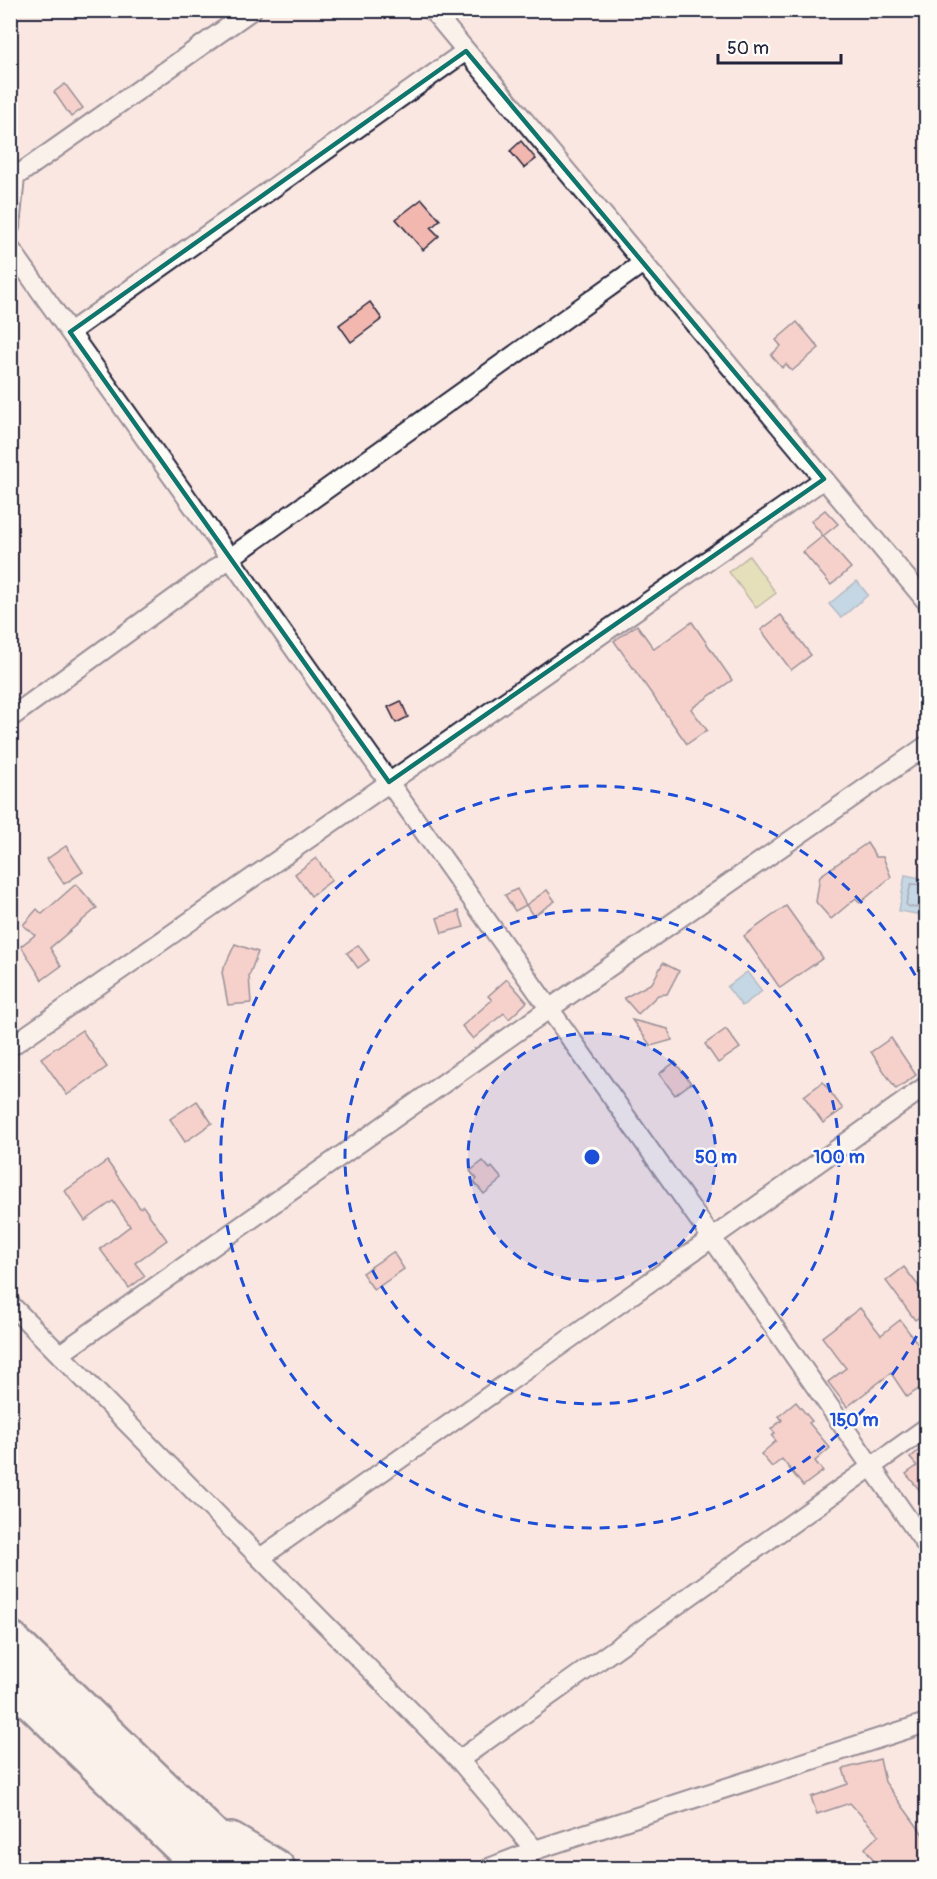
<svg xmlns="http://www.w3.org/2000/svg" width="937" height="1879" font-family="Pangolin,sans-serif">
<rect width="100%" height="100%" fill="#fae7e1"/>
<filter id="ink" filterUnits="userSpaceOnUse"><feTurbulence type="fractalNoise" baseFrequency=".0167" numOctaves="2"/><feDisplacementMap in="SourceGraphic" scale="12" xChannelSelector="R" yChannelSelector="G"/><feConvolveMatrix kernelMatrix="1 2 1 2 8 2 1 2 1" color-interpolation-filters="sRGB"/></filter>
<g filter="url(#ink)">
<path fill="#cdd88b" stroke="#787d63" stroke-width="1.5" d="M749 556 776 593 756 608 729 572Z"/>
<g fill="#86c3e6" stroke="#5e83a2" stroke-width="1.5">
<path d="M857 581 868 595 841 618 829 604Z"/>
<path d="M905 875 926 879V891L922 915 899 911Z"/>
<path d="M747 972 762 991 742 1006 727 987Z"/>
</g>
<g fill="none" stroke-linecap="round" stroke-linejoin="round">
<path stroke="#4a627f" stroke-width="1.5" d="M926 885 911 884 906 904 908 906 916 908 920 901 926 900"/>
</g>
<g fill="#f2b7af" stroke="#22223b" stroke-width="1.5">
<path d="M65 84 83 108 71 117 54 92Z"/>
<path d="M521 141 536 159 524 168 510 151Z"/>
<path d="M422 199 440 220 431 228 439 236 423 250 396 219Z"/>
<path d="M370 302 382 319 351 342 339 325Z"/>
<path d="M797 322 819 348 792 371 786 364 782 368 771 355 781 346 776 340Z"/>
<path d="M825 510 838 524 823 536 811 521Z"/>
<path d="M823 536 851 568 831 585 803 552Z"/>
<path d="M781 615 811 655 791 670 761 630Z"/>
<path d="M692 622 732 680 691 709 707 730 687 744 614 641 637 625 654 649Z"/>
<path d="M401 701 408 717 396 723 388 707Z"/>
<path d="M867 843 876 857H883L891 877 860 903 856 898 831 919 816 902 820 876Z"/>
<path d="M66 846 83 872 64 884 47 859Z"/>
<path d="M316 858 332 880 311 896 295 874Z"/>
<path d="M76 884 97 908 50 948 61 966 42 980 21 946 35 935 23 925 37 909 42 914Z"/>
<path d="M517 889 526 905 515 911 505 895Z"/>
<path d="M547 890 555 901 533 916 526 905Z"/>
<path d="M786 906 823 958 780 988 744 936Z"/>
<path d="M459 911 464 927 442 933 437 918Z"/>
<path d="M235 944 258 952 249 976 251 1003 228 1005 222 972Z"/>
<path d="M358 945 369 960 358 968 347 953Z"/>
<path d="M663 963 679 971 667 994 658 995 638 1014 624 998 652 983Z"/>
<path d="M507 979 527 1002 509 1019 504 1013 473 1039 462 1026 492 1000 488 996Z"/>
<path d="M632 1020 668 1029 672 1040 651 1046Z"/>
<path d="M726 1029 740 1048 718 1063 705 1044Z"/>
<path d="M82 1030 107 1067 67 1095 41 1058Z"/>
<path d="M891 1038 916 1075 896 1089 871 1052Z"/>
<path d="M675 1062 691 1083 675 1095 659 1074Z"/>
<path d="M823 1082 843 1109 823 1123 804 1096Z"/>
<path d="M197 1101 212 1123 185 1142 170 1119Z"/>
<path d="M107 1161 140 1208 143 1206 167 1240 135 1263 145 1276 129 1288 100 1249 130 1226 113 1201 85 1221 65 1191Z"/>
<path d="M483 1161 490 1169 492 1167 502 1179 484 1194 474 1182 477 1179 470 1171Z"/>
<path d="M393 1252 404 1269 374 1290 362 1273Z"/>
<path d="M904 1267 927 1297V1311L915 1320 886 1281Z"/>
<path d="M860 1308 881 1335 900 1320 927 1356V1383L907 1397 891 1373 847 1407 828 1382 846 1368 822 1337Z"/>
<path d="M796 1402 812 1421 809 1423 830 1448 815 1461 823 1471 803 1486 782 1459 772 1467 761 1454 776 1441 772 1436 775 1433 771 1429 782 1420 779 1416Z"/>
<path d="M927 1443V1499L906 1474 917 1466 910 1458Z"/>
<path d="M880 1759 885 1782 927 1840V1866L918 1869H880L865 1848 879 1835 850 1803 817 1814 811 1797 848 1784 843 1769Z"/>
</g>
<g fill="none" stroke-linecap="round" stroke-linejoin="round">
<g stroke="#22223b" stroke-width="22">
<g id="street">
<path d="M432 10 926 601"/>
<path d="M10 227 15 177 252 10"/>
<path d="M10 248 712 1238 926 1086"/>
<path d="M70 332 466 51"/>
<path d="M10 718 230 558 643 263"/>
<path d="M10 1047 824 479"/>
<path d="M10 1304 260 1558"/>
<path d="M60 1354 549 1009 926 746"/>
<path d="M459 1760 260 1558 712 1238 926 1545"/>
<path d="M535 1850 459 1760 926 1428"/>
<path d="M489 1868 535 1850 926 1723"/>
</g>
</g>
<g stroke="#22223b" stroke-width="38">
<g id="highway">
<path d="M10 1638 247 1868"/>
<path d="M10 1682 202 1868"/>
<path d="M231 1840 278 1868"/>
</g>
</g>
<use href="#street" stroke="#fdfcf7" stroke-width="18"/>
<use href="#highway" stroke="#fdfcf7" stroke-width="33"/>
</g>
</g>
<path d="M0 0H937V1879H0ZM466 51 824 479 389 782 70 332Z" fill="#fae7e1" fill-opacity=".55" fill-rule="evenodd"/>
<path fill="none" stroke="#0f766e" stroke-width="4.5" stroke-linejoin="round" d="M466 51 824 479 389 782 70 332Z"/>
<circle cx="592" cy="1157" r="124" fill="#1d4ed8" fill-opacity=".12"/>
<g fill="none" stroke="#1d4ed8" stroke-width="3" stroke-dasharray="10 8">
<circle cx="592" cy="1157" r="124"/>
<circle cx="592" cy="1157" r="247"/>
<path d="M925 1320A371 371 0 1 1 925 994"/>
</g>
<circle cx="592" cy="1157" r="9" fill="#1d4ed8" stroke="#fdfcf7" stroke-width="3"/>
<g font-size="18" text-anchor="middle" font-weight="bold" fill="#1d4ed8" stroke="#fdfcf7" stroke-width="4.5" stroke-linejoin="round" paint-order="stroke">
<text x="716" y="1163">50 m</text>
<text x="839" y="1163">100 m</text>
<text x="854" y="1426">150 m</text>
</g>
<rect width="937" height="1879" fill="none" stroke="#fdfcf7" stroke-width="36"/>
<rect x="18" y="18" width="901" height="1843" fill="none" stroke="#22223b" stroke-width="2" filter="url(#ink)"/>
<path d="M718 54v9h123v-9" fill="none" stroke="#22223b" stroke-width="3"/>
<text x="727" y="54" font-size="18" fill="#22223b" stroke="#fdfcf7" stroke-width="4.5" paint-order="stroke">50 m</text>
</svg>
